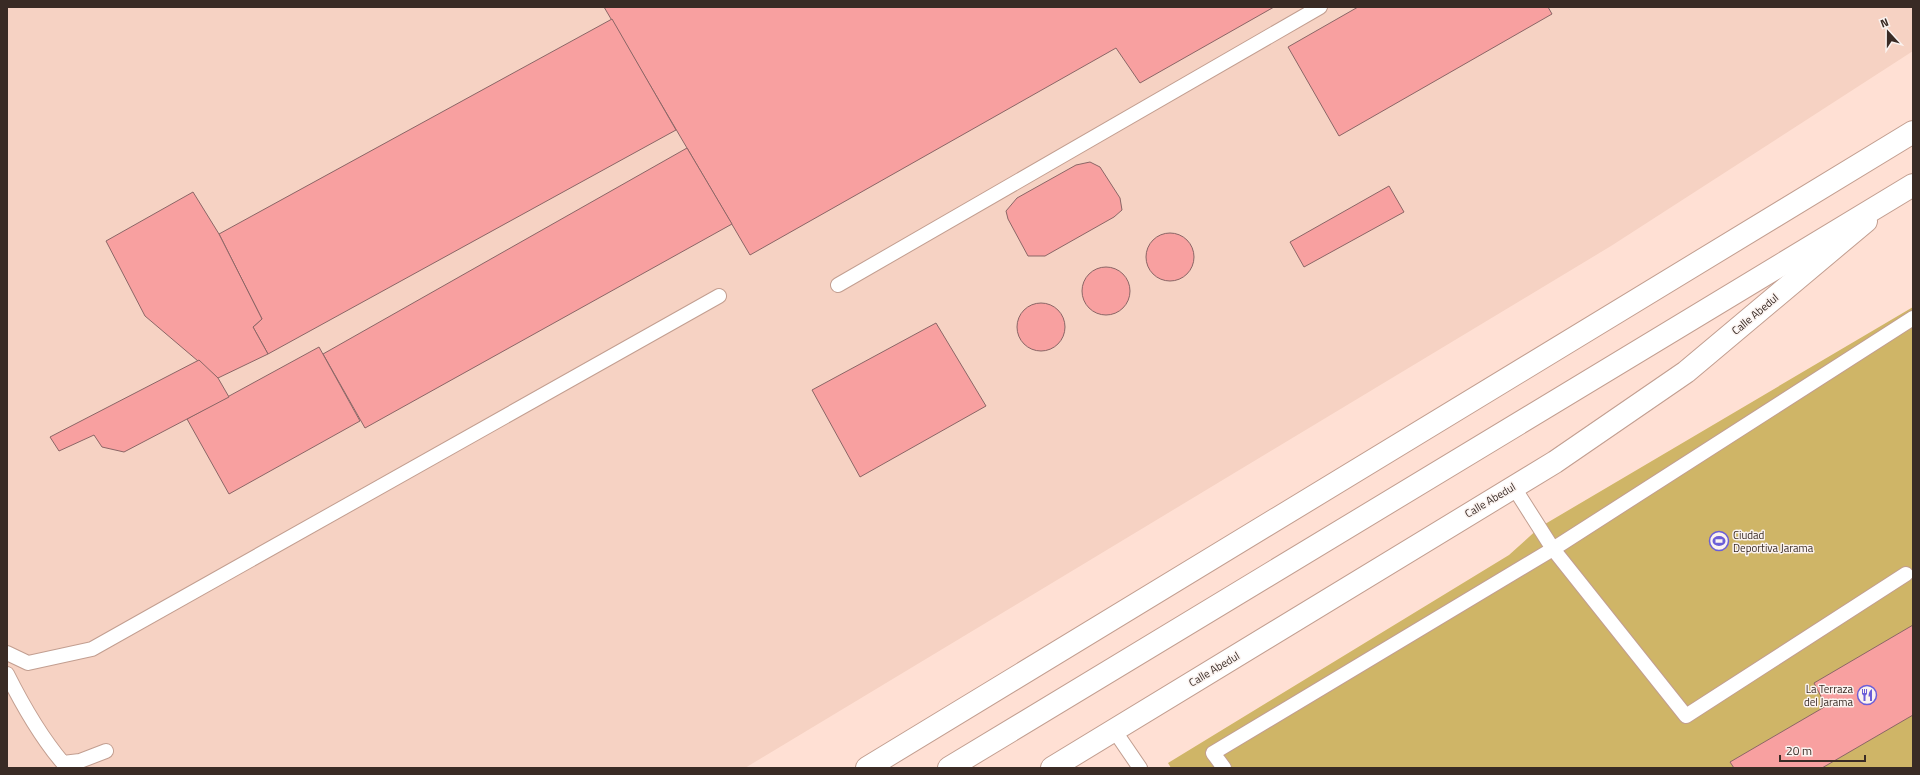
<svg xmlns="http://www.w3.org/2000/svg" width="1920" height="775" font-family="'Titillium Web',sans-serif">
<rect width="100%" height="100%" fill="#ffe0d4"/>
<path fill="#f6d2c3" d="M7 7H1913V51L1611 246 745 768H7Z"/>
<path fill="#cfb567" d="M1913 307V768H1171L1168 763 1509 555 1540 527Z"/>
<g fill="#f8a0a0" stroke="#8b6666">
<path d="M604 7H1274L1140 83 1116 48 750 255Z"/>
<path d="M1358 7H1548L1552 14 1339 136 1288 47Z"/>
<path d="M612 19 676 130 268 354 253 327 262 319 219 234Z"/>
<path d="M687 148 732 224 365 428 323 354Z"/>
<path d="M1090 162 1100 167 1120 198 1122 210 1114 217 1045 256H1028L1008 219 1006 211 1017 198 1076 165Z"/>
<path d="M1389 186 1404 212 1304 267 1290 242Z"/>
<path d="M193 192 219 234 262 319 253 327 268 354 218 378 145 316 106 241Z"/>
<circle cx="1170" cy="257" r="24"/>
<circle cx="1106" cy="291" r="24"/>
<circle cx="1041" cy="327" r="24"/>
<path d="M936 323 986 406 860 477 812 390Z"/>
<path d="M319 347 360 421 229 494 187 419Z"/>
<path d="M199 360 218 378 229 397 124 452 102 447 94 435 59 451 50 437Z"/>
<path d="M1913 625V715L1822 768H1734L1730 762 1826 706 1814 683Z"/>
</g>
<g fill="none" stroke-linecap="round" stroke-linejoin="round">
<g stroke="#c29e90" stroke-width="16">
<g id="lane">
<path d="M838 285 1320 7"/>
<path d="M1513 486 1553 549 1686 716 1906 574"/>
<path d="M7 653 28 663 92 649 719 296"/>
<path d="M7 674C23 706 40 736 63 763L80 761 106 751"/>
<path d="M1114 730 1140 768"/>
<path d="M1224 768 1213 753 1553 549 1913 318"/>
</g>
</g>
<g stroke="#c29e90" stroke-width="24">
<path id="street" d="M1052 768 1555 462 1686 372 1866 221"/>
</g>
<g stroke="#c29e90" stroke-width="24">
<g id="highway">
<path d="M867 768 1913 132"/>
<path d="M949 768 1913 185"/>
</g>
</g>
<use href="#lane" stroke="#fff" stroke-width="14"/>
<use href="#street" stroke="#fff" stroke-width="22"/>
<use href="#highway" stroke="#fff" stroke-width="22"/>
</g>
<defs>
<g id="stadium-ring" transform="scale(1)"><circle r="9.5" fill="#fbf3f0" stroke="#6b5ed8" stroke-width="1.5"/><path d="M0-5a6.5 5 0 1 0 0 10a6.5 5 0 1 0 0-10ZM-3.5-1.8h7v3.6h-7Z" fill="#6b5ed8"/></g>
<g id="restaurant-ring" transform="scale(1)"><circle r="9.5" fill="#fbf3f0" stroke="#6b5ed8" stroke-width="1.5"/><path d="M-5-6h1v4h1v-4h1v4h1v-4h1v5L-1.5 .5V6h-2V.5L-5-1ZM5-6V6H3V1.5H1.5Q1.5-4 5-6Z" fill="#6b5ed8"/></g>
</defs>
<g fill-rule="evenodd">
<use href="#stadium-ring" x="1719" y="541"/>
<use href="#restaurant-ring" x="1867" y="695"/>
</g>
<g text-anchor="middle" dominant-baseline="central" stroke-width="3" stroke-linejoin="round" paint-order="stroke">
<g font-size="11" fill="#392b25" stroke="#fbf3f0">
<text transform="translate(1755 314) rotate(-40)">Calle Abedul</text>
<text transform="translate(1490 500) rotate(-31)">Calle Abedul</text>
<text transform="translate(1214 669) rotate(-31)">Calle Abedul</text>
</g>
<g font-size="11" fill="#392b25" stroke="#fbf3f0" text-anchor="start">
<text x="1733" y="535">Ciudad<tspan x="1733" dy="13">Deportiva Jarama</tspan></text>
<text x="1853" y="689" text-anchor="end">La Terraza<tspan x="1853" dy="13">del Jarama</tspan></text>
</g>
</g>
<rect width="1920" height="775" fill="none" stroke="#392b25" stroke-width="16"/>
<g transform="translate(1888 32) rotate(339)" stroke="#fbf3f0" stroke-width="3" paint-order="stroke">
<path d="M0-3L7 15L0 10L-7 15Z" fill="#392b25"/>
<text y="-6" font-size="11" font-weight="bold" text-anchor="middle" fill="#392b25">N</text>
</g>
<path d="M1780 755v6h85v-6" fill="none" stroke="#392b25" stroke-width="2"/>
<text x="1786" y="755" font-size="12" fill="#392b25" stroke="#fbf3f0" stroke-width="3" paint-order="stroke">20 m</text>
</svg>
